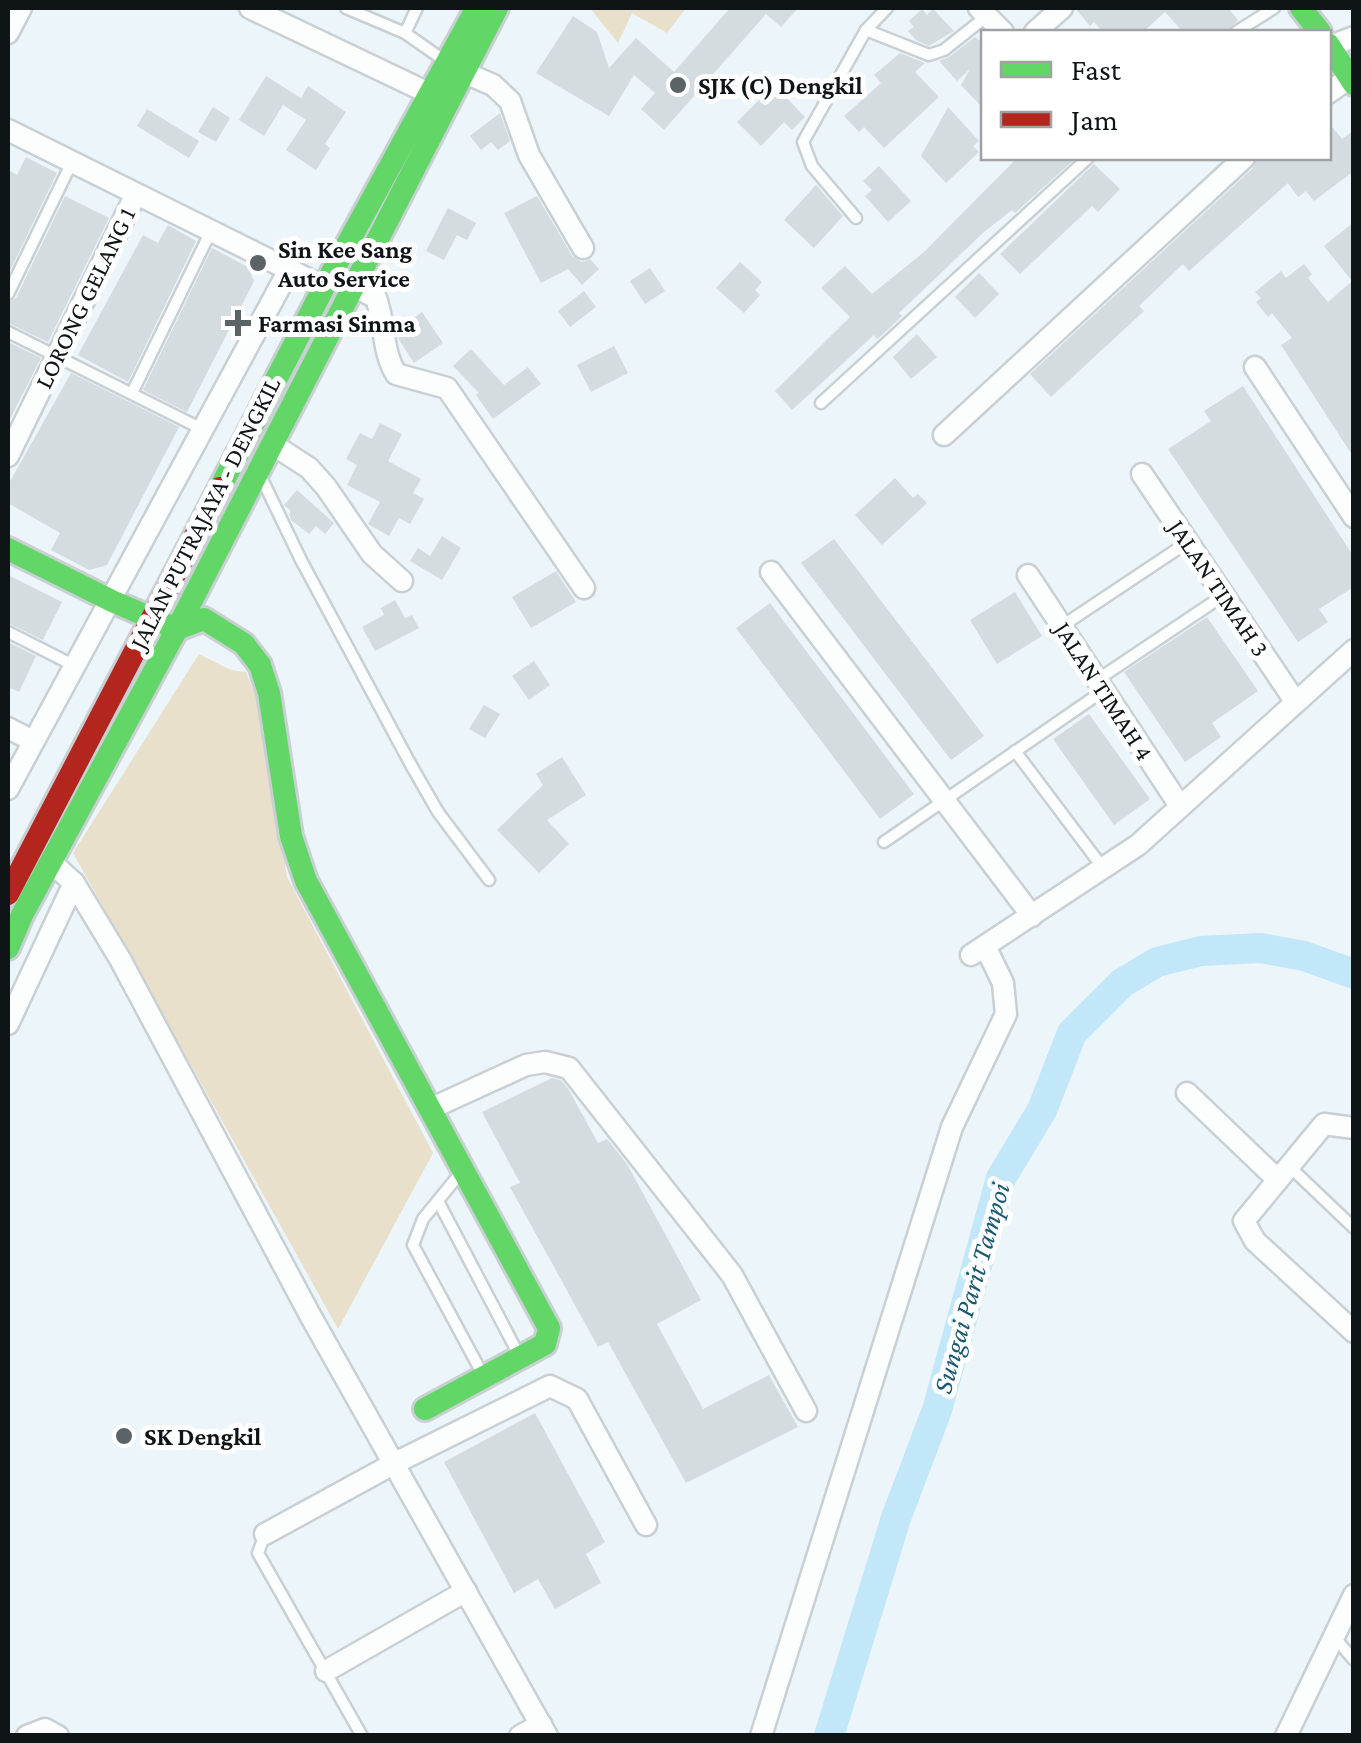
<svg xmlns="http://www.w3.org/2000/svg" width="1361" height="1743" font-family="'Crimson Pro',serif">
<rect width="100%" height="100%" fill="#ecf5f9"/>
<g fill="#e8e0cb">
<path d="M590 8H686L667 33 632 13 618 43Z"/>
<path d="M199 654 231 670 246 672 263 714 287 877 433 1153 338 1329 73 853Z"/>
</g>
<g fill="none" stroke-linecap="round" stroke-linejoin="round">
<path stroke="#c1e7f8" stroke-width="30" d="M829 1736 896 1518 937 1410 1001 1178 1042 1110 1072 1033 1122 983 1157 962 1201 951 1261 948 1304 956 1354 974"/>
</g>
<g fill="#d5dce0">
<path d="M730 8H798L781 27 766 14 664 130 641 109 655 93 634 75 609 116 536 73 573 16 597 32 609 68 636 38 674 72Z"/>
<path d="M1075 8H1228L1238 20 1227 32H1183L1165 12 1143 32H1103L1094 22 1090 26Z"/>
<path d="M922 9 927 15 933 9 954 31 929 46 916 40 908 31 914 27 909 21Z"/>
<path d="M975 37 984 44V109L961 85 970 69 957 81 939 61 949 57Z"/>
<path d="M900 53 925 63 915 72 939 97 884 148 864 127 859 132 844 116 881 83 874 75Z"/>
<path d="M266 76 301 98 308 86 346 112 325 144 330 148 316 170 286 150 306 120 283 105 264 136 239 120Z"/>
<path d="M774 85 805 117 792 130 784 122 761 146 737 122Z"/>
<path d="M213 107 230 118 216 142 198 132Z"/>
<path d="M948 107 979 141 973 146 979 152 946 183 921 156Z"/>
<path d="M147 109 199 141 189 158 137 126Z"/>
<path d="M500 113 510 141 498 150 491 142 481 150 470 136Z"/>
<path d="M1328 122 1342 139 1354 130V171L1314 201 1306 191 1298 197 1288 183 1189 271 1183 264 1139 306 1144 311 1051 397 1030 374 1253 168 1257 158H1328Z"/>
<path d="M26 157 57 173 8 275V170L17 175Z"/>
<path d="M1017 158H1076L1015 213 1012 210 984 232 899 313 902 316 883 334 877 339 874 335 792 410 775 391 850 317 821 288 845 266 872 294 924 252Z"/>
<path d="M1094 164 1120 189 1098 212 1092 206 1020 274 1000 254Z"/>
<path d="M879 166 911 201 888 222 865 196 872 190 863 181Z"/>
<path d="M816 185 843 216 814 248 784 220Z"/>
<path d="M65 196 109 218 48 342 8 323V303L16 298Z"/>
<path d="M537 196 572 256 582 262 590 259 599 269 582 285 568 269 541 283 504 213Z"/>
<path d="M448 208 476 223 467 240 457 235 444 260 426 251Z"/>
<path d="M1354 222V458L1281 345 1292 338 1272 313 1268 317 1256 302 1261 298 1255 292 1281 271 1286 278 1304 264 1312 274 1308 278 1328 302 1352 281 1324 246Z"/>
<path d="M168 225 196 241 128 382 78 355 143 235 158 243Z"/>
<path d="M212 248 248 267 254 281 187 412 143 390Z"/>
<path d="M740 262 762 282 755 290 760 295 744 313 716 288Z"/>
<path d="M650 268 665 291 645 304 630 281Z"/>
<path d="M979 273 999 294 975 318 955 297Z"/>
<path d="M584 291 596 307 570 327 558 311Z"/>
<path d="M422 312 443 343 414 363 399 340 397 330Z"/>
<path d="M917 334 937 357 911 379 893 357Z"/>
<path d="M8 342 41 358 8 423Z"/>
<path d="M614 346 628 373 591 392 577 365Z"/>
<path d="M471 349 504 385 528 367 541 384 493 419 476 395 479 393 453 366Z"/>
<path d="M71 373 179 427 107 565 89 570 51 550 60 533 8 503V485Z"/>
<path d="M1243 386 1354 557V587L1319 609 1328 622 1298 642 1168 449 1211 421 1204 411Z"/>
<path d="M380 423 402 434 388 461 421 479 413 493 424 499 410 524 399 518 389 536 368 524 380 502 347 485 357 465 346 459 360 433 372 439Z"/>
<path d="M895 478 913 498 918 494 927 503 882 545 855 515Z"/>
<path d="M297 490 334 523 325 534 316 526 309 534 291 520 289 514 291 511 284 505Z"/>
<path d="M442 536 461 548 442 580 410 561 418 548 430 556Z"/>
<path d="M834 539 984 736 951 760 801 563Z"/>
<path d="M556 571 576 602 531 628 512 597Z"/>
<path d="M8 575 62 602 43 640 8 623Z"/>
<path d="M1015 592 1042 636 997 664 970 620Z"/>
<path d="M395 600 405 618 412 615 419 628 375 651 362 627 384 615 381 608Z"/>
<path d="M770 603 914 794 880 819 736 628Z"/>
<path d="M1207 617 1258 691 1212 723 1221 737 1185 762 1124 672Z"/>
<path d="M8 642 36 656 19 692 8 687Z"/>
<path d="M534 661 550 685 529 700 512 676Z"/>
<path d="M484 705 500 714 485 738 469 729Z"/>
<path d="M1089 714 1150 799 1114 825 1053 739Z"/>
<path d="M562 757 586 795 547 820 569 844 539 873 497 830 543 785 536 774Z"/>
<path d="M552 1078 561 1080 569 1090 598 1143 607 1139 627 1164 701 1300 657 1324 703 1409 769 1375 798 1427 686 1483 608 1342 598 1347 510 1187 520 1183 482 1112Z"/>
<path d="M535 1413 605 1542 586 1554 601 1583 555 1609 538 1579 514 1593 444 1462Z"/>
</g>
<g fill="none" stroke-linecap="round" stroke-linejoin="round">
<g stroke="#c9d0d3" stroke-width="15">
<g id="lane">
<path d="M346 8 405 33"/>
<path d="M417 8 405 33 445 61"/>
<path d="M866 30 929 55 944 50 987 16"/>
<path d="M1236 32 1274 8"/>
<path d="M856 218 812 166 803 142 866 30 887 8"/>
<path d="M8 294 72 162"/>
<path d="M8 332 202 429"/>
<path d="M132 393 211 231"/>
<path d="M821 403 1088 158"/>
<path d="M261 477 301 560 411 765 438 812 489 880"/>
<path d="M1062 626 1188 542"/>
<path d="M8 632 75 666"/>
<path d="M1097 680 1224 595"/>
<path d="M1015 751 1103 868"/>
<path d="M884 842 1103 691"/>
<path d="M1290 1167 1354 1228"/>
<path d="M462 1171 423 1219 413 1245 483 1375"/>
<path d="M438 1201 520 1357"/>
<path d="M265 1534 258 1553 362 1736"/>
<path d="M1335 1638 1354 1660"/>
</g>
</g>
<g stroke="#c9d0d3" stroke-width="25">
<g id="street">
<path d="M250 8 441 99"/>
<path d="M979 8 1003 32"/>
<path d="M1035 32 1062 8"/>
<path d="M8 33 21 8"/>
<path d="M1330 46 1354 37"/>
<path d="M463 72 493 85 510 101 529 155 583 248"/>
<path d="M1328 93 1349 78"/>
<path d="M8 130 324 287"/>
<path d="M354 286 376 298C385 323 382 351 396 374L447 388 584 588"/>
<path d="M1255 367 1354 517"/>
<path d="M944 435 1244 158"/>
<path d="M272 444 309 468 326 487 372 554 402 581"/>
<path d="M8 456 136 194"/>
<path d="M1142 474 1295 701"/>
<path d="M771 572 1032 916"/>
<path d="M1028 575 1180 806"/>
<path d="M8 728 33 741"/>
<path d="M8 789 289 270"/>
<path d="M51 862 74 883 120 959 310 1315 547 1736"/>
<path d="M971 955 1138 845 1354 650"/>
<path d="M8 1024 74 883"/>
<path d="M1187 1093 1278 1180"/>
<path d="M430 1109 526 1065 545 1062 569 1068 732 1275 806 1411"/>
<path d="M1354 1128 1324 1124 1244 1221 1255 1241 1354 1332"/>
<path d="M265 1534 395 1463 550 1386 577 1399 646 1525"/>
<path d="M326 1671 466 1591"/>
<path d="M27 1736 45 1729 58 1736"/>
<path d="M520 1736 541 1724"/>
<path d="M761 1736 952 1127 1006 1014 1003 983 985 946"/>
<path d="M1286 1736 1354 1595"/>
</g>
</g>
<g stroke="#c9d0d3" stroke-width="28">
<g id="fast">
<path d="M1301 8 1320 32"/>
<path d="M1328 44 1354 84"/>
<path d="M220 488 324 287 475 11"/>
<path d="M8 549 112 601 177 629 204 619 244 644 260 665 269 693 291 836 306 881 549 1328 545 1344 425 1409"/>
<path d="M8 948 22 915 177 629 497 8"/>
</g>
</g>
<g stroke="#c9d0d3" stroke-width="28">
<path id="jam" d="M8 894 220 488"/>
</g>
<use href="#lane" stroke="#fcfefe" stroke-width="10"/>
<use href="#street" stroke="#fcfefe" stroke-width="20"/>
<use href="#fast" stroke="#63d668" stroke-width="22"/>
<use href="#jam" stroke="#b3261e" stroke-width="22"/>
</g>
<g fill="#5c6366" stroke="#fff" stroke-width="4">
<circle cx="678" cy="85" r="10"/>
<circle cx="258" cy="263" r="10"/>
<path d="M233 308h10v10h10v10h-10v10h-10v-10h-10v-10h10z"/>
<circle cx="124" cy="1436" r="10"/>
</g>
<g text-anchor="middle" dominant-baseline="central" stroke-width="10" stroke-linejoin="round" paint-order="stroke">
<g font-size="25" font-weight="bold" fill="#0f1417" stroke="#fff" text-anchor="start">
<text x="698" y="85">SJK (C) Dengkil</text>
<text x="278" y="249">Sin Kee Sang<tspan x="278" dy="29">Auto Service</tspan></text>
<text x="258" y="323">Farmasi Sinma</text>
<text x="144" y="1436">SK Dengkil</text>
</g>
<g font-size="25" fill="#0f1417" stroke="#fff">
<text transform="translate(85 298) rotate(-64)">LORONG GELANG 1</text>
<text transform="translate(205 513) rotate(-63)">JALAN PUTRAJAYA - DENGKIL</text>
<text transform="translate(1219 588) rotate(56)">JALAN TIMAH 3</text>
<text transform="translate(1104 691) rotate(57)">JALAN TIMAH 4</text>
</g>
<g font-size="28" font-style="italic" fill="#1a5a71" stroke="#fff">
<text transform="translate(971 1288) rotate(-74)">Sungai Parit Tampoi</text>
</g>
</g>
<rect width="1361" height="1743" fill="none" stroke="#0f1417" stroke-width="20"/>
<rect x="981" y="30" width="350" height="130" fill="#ffffff" stroke="#9fa1a2" stroke-width="2.5"/>
<rect x="1001" y="62" width="50" height="15" fill="#63d668" stroke="#9fa1a2" stroke-width="2.5"/>
<text x="1071" y="80" font-size="30" fill="#0f1417">Fast</text>
<rect x="1001" y="112" width="50" height="15" fill="#b3261e" stroke="#9fa1a2" stroke-width="2.5"/>
<text x="1071" y="130" font-size="30" fill="#0f1417">Jam</text>
</svg>
